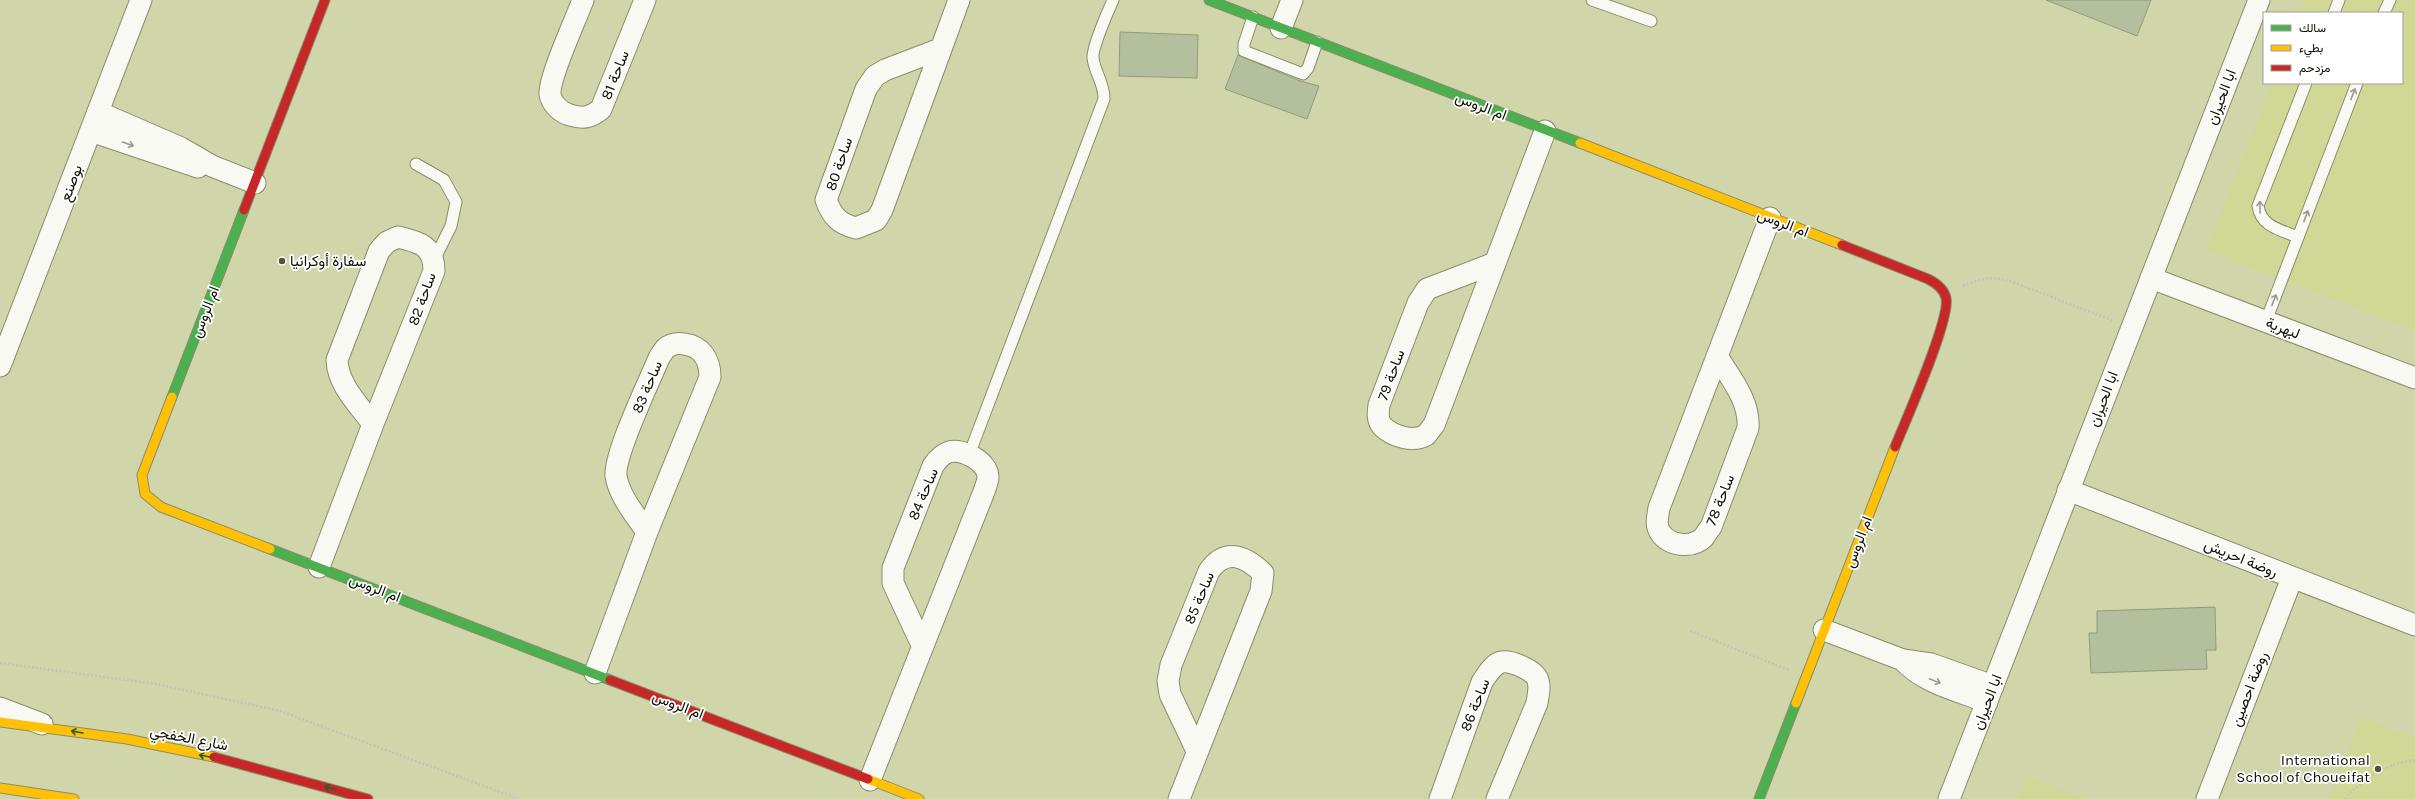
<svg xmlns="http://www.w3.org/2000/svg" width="2415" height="799" font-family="Karla,Vazirmatn,sans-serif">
  <rect width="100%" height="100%" fill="#d0d6aa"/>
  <g fill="#d1d896">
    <polygon points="2304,0 2415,0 2415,331 2206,250 2272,83 2402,83 2402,13 2299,13"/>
    <polygon points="2361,717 2415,738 2415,799 2329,799"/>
    <polygon points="2027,776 2086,799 2018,799"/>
  </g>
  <g fill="#b4bf9d" stroke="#929c7c">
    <polygon points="2046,0 2151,0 2137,36"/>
    <polygon points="1120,32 1198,35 1197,78 1119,76"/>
    <polygon points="1238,55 1300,81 1319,86 1307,119 1225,89"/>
    <polygon points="2215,607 2216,650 2206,650 2207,669 2091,673 2089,633 2097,633 2097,611"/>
  </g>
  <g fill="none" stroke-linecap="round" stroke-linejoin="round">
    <defs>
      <g id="lane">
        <polyline points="1592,0 1651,21"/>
        <polyline points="2334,13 2339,0"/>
        <polyline points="2384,13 2390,0"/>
        <polyline points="1253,17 1244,44 1244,51 1303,74 1308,68 1317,42"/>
        <polyline points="416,164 444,180 456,202 451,226 434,260"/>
        <path d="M 2298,237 C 2281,230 2261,227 2258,206 L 2306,83"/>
        <polyline points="2266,321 2357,83"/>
        <path d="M 969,455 L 1104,99 C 1104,82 1095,74 1093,58 C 1092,48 1108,11 1113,0"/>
      </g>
      <g id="street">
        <path d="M 583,0 C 576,19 549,77 550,94 C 551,103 561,113 570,115 C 583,119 590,118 601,109 L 645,0"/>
        <polyline points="1281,28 1292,0"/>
        <path d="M 940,49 L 885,70 L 875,76 L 866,89 L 826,200 C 832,216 839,224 856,228 L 876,220 L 882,210 L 959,0"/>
        <polyline points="98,112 181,148 212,166 255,183"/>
        <polyline points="91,131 198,167"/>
        <path d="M 1495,263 L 1427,289 L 1418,303 L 1379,405 C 1378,412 1377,420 1382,426 C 1392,436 1413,443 1426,435 C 1429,432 1431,428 1434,425 L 1545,131"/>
        <polyline points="2151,278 2415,378"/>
        <path d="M 1717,356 C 1731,379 1750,401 1748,428 L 1711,527 C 1708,530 1706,534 1704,537 C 1692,549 1668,546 1660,532 C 1655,525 1658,515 1659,508 L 1770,218"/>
        <polyline points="0,366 141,0"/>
        <polyline points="2068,490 2415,625"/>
        <path d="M 319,567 L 373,424 L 434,271 C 434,246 420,242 398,237 L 387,242 L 379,251 L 337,360 C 338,385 358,404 373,424"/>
        <polyline points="1824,630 1903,660 1931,664 1993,686"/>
        <path d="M 1903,660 C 1923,683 1959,691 1987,702"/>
        <path d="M 595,673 L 647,532 L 710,377 C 710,360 702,346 684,344 C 678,343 671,344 666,348 C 663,351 661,355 659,358 C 649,382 614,454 616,476 C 619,496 636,516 647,532"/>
        <polyline points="0,708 42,724"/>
        <path d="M 870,780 L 985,489 C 986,485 988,481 988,477 C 988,462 963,448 949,452 C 942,454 937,460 933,466 L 893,568 L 893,583 L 922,645"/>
        <path d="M 1179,799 L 1261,591 L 1263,573 C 1244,555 1225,548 1209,571 L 1171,665 L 1168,681 L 1170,694 L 1197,751"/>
        <path d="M 1440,799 L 1482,682 C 1487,675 1492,665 1501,662 C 1511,660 1533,670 1537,678 C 1541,686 1538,695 1537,703 L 1497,799"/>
        <polyline points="1949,799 2259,0"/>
        <polyline points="2207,799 2292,578"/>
      </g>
      <g id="fast">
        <polyline points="1209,0 1580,143"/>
        <polyline points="172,397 244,210"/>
        <polyline points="270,549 610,680"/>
        <polyline points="1759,799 1796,703"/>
      </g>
      <g id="slow">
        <polyline points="1580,143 1842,245"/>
        <polyline points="172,397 142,475 145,494 161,507 270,549"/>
        <polyline points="1796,703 1895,447"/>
        <polyline points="0,722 127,739 214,757"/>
        <polyline points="868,779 919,799"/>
        <polyline points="0,788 74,799"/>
      </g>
      <g id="jam">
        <polyline points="244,210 325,0"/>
        <path d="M 1842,245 L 1928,279 C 1936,283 1944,289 1946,298 C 1951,319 1905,422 1895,447"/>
        <polyline points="610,680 868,779"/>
        <polyline points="214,757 368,799"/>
      </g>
    </defs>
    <use href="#lane" stroke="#898d6a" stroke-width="13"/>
    <use href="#street" stroke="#898d6a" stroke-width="23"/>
    <use href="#fast" stroke="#898d6a" stroke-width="11"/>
    <use href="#slow" stroke="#898d6a" stroke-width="11"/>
    <use href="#jam" stroke="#898d6a" stroke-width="11"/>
    <g stroke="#c3c4b9" stroke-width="2.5" stroke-dasharray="2 2" stroke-linecap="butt">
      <path d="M 1963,286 C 1982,278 1990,276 2010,281 L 2114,321"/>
      <polyline points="1690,631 1789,670"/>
      <polyline points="0,663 156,684 280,711 519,799"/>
      <path d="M 2345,799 C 2363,778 2387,763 2415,760"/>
    </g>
    <use href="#lane" stroke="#f8f9f2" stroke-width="11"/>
    <use href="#street" stroke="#f8f9f2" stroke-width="21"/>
    <use href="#fast" stroke="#4caf50" stroke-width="9"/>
    <use href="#slow" stroke="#ffc107" stroke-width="9"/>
    <use href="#jam" stroke="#c62828" stroke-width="9"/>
  </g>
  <defs><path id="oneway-shaft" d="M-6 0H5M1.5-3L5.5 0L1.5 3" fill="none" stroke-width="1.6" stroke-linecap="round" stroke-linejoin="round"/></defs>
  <g stroke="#9a9b91">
    <use href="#oneway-shaft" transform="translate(2353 94) rotate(-69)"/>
    <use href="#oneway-shaft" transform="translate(128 144) rotate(19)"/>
    <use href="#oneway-shaft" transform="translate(2260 207) rotate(-91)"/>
    <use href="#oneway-shaft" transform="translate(2306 216) rotate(-69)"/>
    <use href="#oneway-shaft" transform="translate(2274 300) rotate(-69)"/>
    <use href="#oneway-shaft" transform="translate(1935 681) rotate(22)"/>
  </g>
  <g stroke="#2c5e28">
    <use href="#oneway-shaft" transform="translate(77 732) rotate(-170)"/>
    <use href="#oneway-shaft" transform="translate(205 756) rotate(-168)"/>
    <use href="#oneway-shaft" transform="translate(330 788) rotate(-164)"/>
  </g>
  <g fill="#51543b" stroke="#fff" stroke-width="1.5">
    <circle cx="282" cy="261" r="4"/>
    <circle cx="2378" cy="769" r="4"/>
  </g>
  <g text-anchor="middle" stroke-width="3.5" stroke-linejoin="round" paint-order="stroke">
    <g font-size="15" fill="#0c0e00" stroke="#fff">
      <text transform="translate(615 75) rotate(-68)" y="5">ساحة 81</text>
      <text transform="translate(2221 97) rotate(-69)" y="5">ابا الحيران</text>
      <text transform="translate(1481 106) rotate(21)" y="5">ام الروس</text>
      <text transform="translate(839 164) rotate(-71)" y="5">ساحة 80</text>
      <text transform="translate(71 183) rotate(-69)" y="5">بوصنع</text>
      <text transform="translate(1783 223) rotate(21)" y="5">ام الروس</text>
      <text transform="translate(422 299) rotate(-70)" y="5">ساحة 82</text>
      <text transform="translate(205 312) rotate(-69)" y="5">ام الروس</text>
      <text transform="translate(2283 328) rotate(21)" y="5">لبهرية</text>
      <text transform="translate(1391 375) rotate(-70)" y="5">ساحة 79</text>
      <text transform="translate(647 387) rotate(-67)" y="5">ساحة 83</text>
      <text transform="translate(2103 399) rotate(-69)" y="5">ابا الحيران</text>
      <text transform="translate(923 494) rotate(-67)" y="5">ساحة 84</text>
      <text transform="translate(1720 500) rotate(-68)" y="5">ساحة 78</text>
      <text transform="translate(1858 542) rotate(-69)" y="5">ام الروس</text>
      <text transform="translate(2241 558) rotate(22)" y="5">روضة احريش</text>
      <text transform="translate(375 588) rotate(21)" y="5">ام الروس</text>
      <text transform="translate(1199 598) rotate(-67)" y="5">ساحة 85</text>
      <text transform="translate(2249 689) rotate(-69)" y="5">روضة احصين</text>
      <text transform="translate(1987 702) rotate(-69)" y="5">ابا الحيران</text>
      <text transform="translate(678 705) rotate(21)" y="5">ام الروس</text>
      <text transform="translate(1475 705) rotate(-68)" y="5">ساحة 86</text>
      <text transform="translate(189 738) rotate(11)" y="5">شارع الخفجي</text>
    </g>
    <g font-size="15" fill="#0c0e00" stroke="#fff" text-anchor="start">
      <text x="290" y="266">سفارة أوكرانيا</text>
      <text x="2370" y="765" text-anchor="end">International<tspan x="2370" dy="17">School of Choueifat</tspan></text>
    </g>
  </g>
  <rect x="2263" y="12" width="140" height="72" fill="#ffffff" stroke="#9e9f99"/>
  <rect x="2271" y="25" width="20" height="6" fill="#4caf50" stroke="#9e9f99"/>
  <text x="2299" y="32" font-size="12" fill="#0c0e00">سالك</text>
  <rect x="2271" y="45" width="20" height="6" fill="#ffc107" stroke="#9e9f99"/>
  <text x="2299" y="52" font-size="12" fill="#0c0e00">بطيء</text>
  <rect x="2271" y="65" width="20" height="6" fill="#c62828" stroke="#9e9f99"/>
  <text x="2299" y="72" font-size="12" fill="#0c0e00">مزدحم</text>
</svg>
